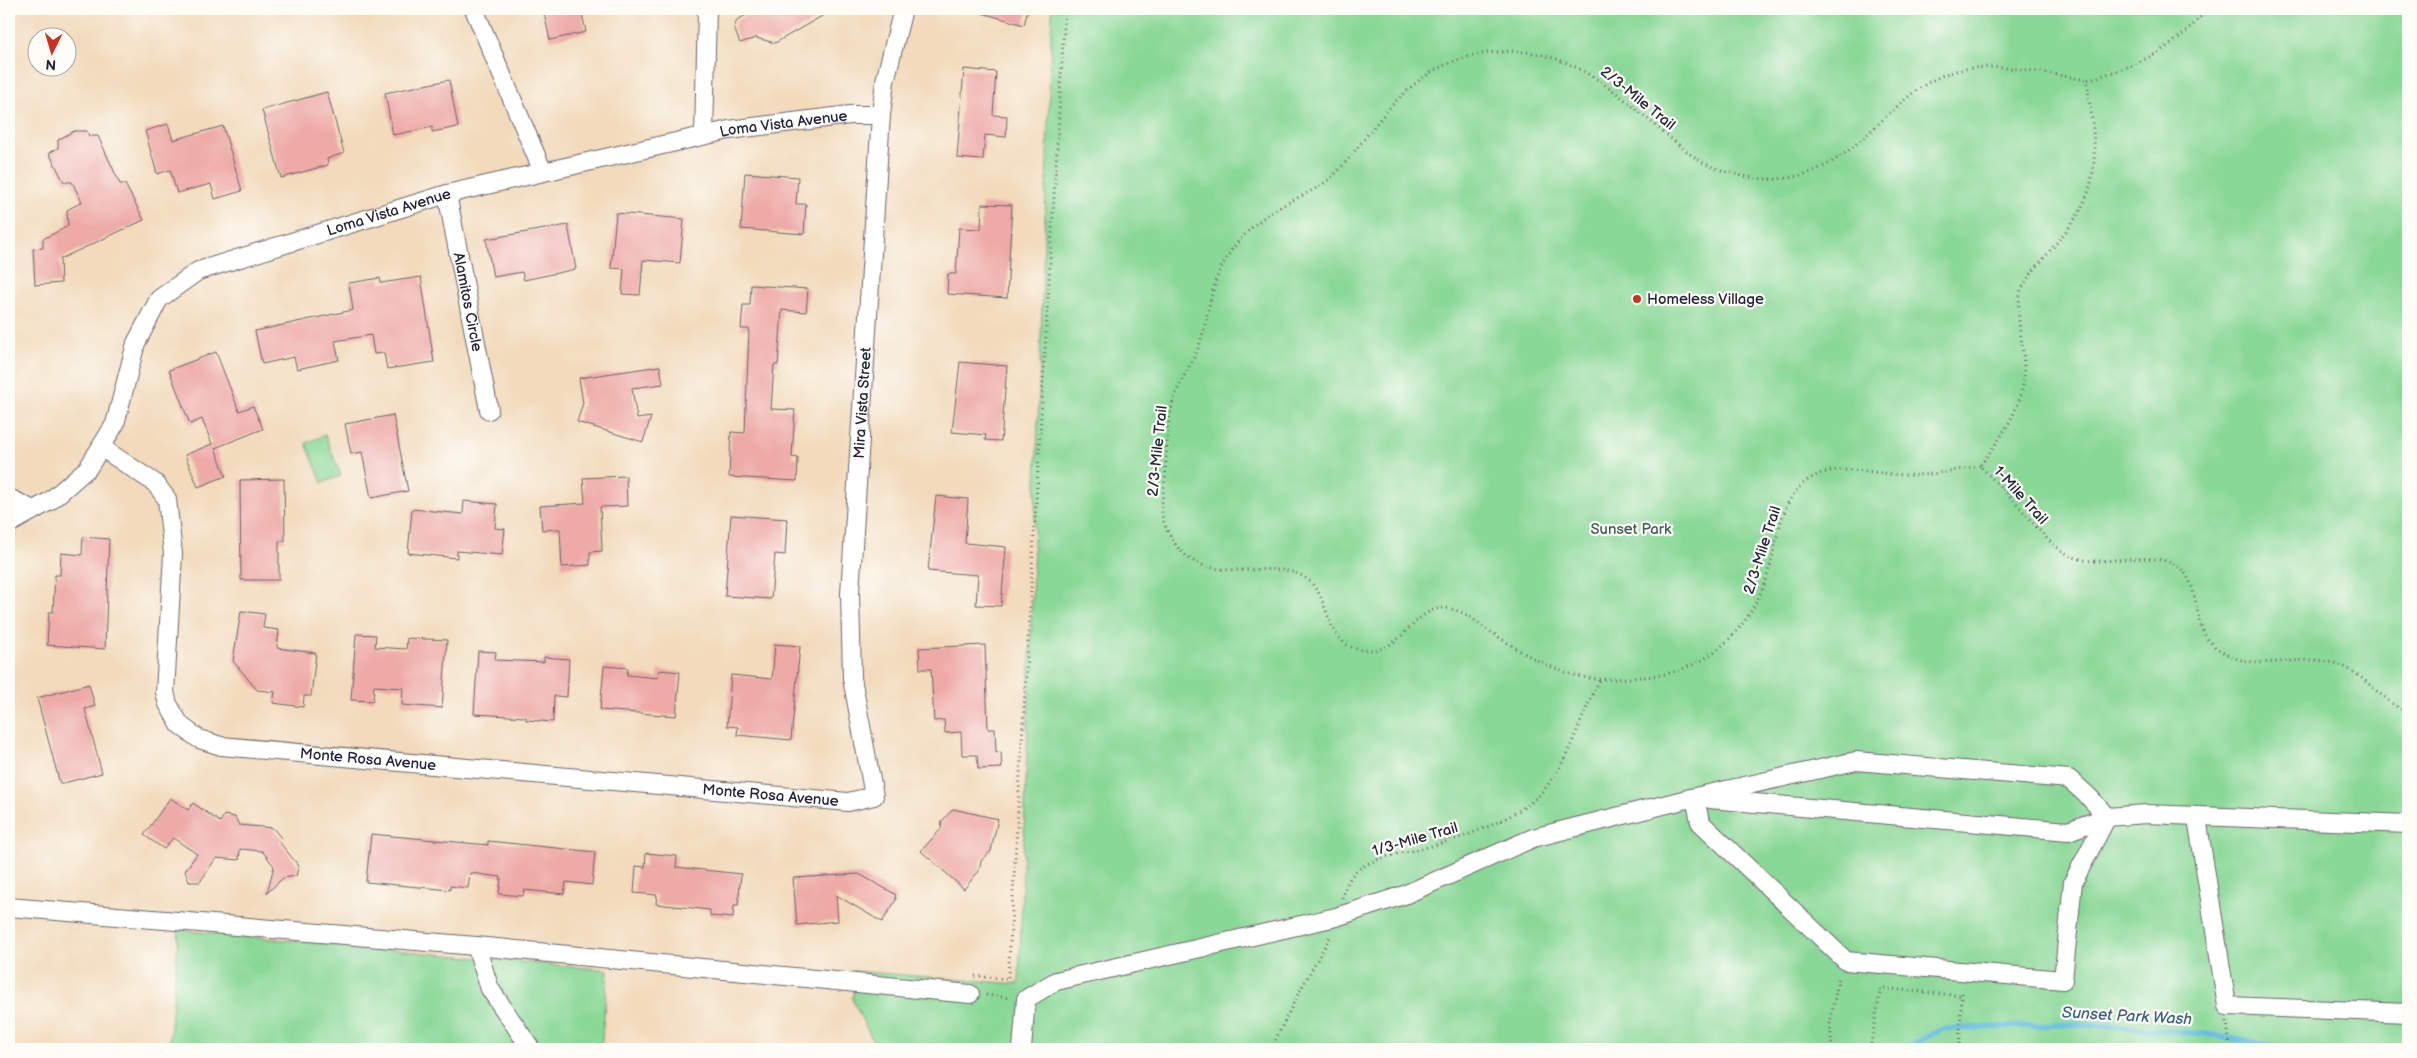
<svg xmlns="http://www.w3.org/2000/svg" width="2417" height="1058" font-family="'Balsamiq Sans',sans-serif">
  <rect width="100%" height="100%" fill="#fdfcf7"/>
  <filter id="ink" filterUnits="userSpaceOnUse"><feTurbulence type="fractalNoise" baseFrequency=".02" numOctaves="2"/><feDisplacementMap in="SourceGraphic" scale="10" xChannelSelector="R" yChannelSelector="G"/><feConvolveMatrix kernelMatrix="1 2 1 2 8 2 1 2 1" color-interpolation-filters="sRGB"/></filter>
  <filter id="wash" filterUnits="userSpaceOnUse"><feTurbulence type="fractalNoise" baseFrequency=".0096" numOctaves="4" result="noise"/><feDisplacementMap in="SourceGraphic" scale="20" xChannelSelector="R" yChannelSelector="G"/><feGaussianBlur stdDeviation="1.12" result="paint"/><feColorMatrix in="noise" values="0 0 0 0 0 0 0 0 0 0 0 0 0 0 0 0 0 1.4 0 .05"/><feComposite in="paint" operator="in"/></filter>
  <g filter="url(#wash)">
    <rect width="100%" height="100%" fill="#f2dabb"/>
    <g fill="#8ad897" stroke="#567d69">
      <polygon points="1052,9 2408,9 2408,1049 877,1049 853,1001 853,971 1019,984"/>
      <polygon points="325,435 341,476 322,483 306,443"/>
      <polygon points="179,930 608,970 601,1049 169,1049"/>
    </g>
    <g fill="none" stroke-linecap="round" stroke-linejoin="round">
      <polyline stroke="#5fbadd" stroke-width="5.5" points="1905,1049 1942,1029 2082,1024 2206,1034 2290,1049"/>
    </g>
    <g id="blocks">
      <g fill="#eeaaa7">
        <polygon points="543,9 581,9 586,32 550,40"/>
        <polygon points="747,9 834,9 775,43 756,38 740,43 734,28 737,20 750,13"/>
        <polygon points="982,9 1028,9 1024,25 982,13"/>
        <polygon points="964,69 996,72 993,115 1007,116 1006,137 985,135 983,160 957,158"/>
        <polygon points="449,80 458,127 432,132 432,127 393,135 385,93"/>
        <polygon points="327,92 344,153 327,159 328,165 281,178 262,110"/>
        <polygon points="168,124 173,140 223,126 242,191 215,199 211,184 177,193 170,170 157,174 145,131"/>
        <polygon points="74,131 87,131 89,136 98,136 120,184 125,184 144,220 60,259 61,283 35,285 33,249 43,248 43,239 68,226 67,210 82,202 72,182 64,182 49,153 58,148 58,140"/>
        <polygon points="745,173 798,177 796,204 806,204 804,234 741,229"/>
        <polygon points="982,204 1012,205 1007,298 947,294 948,274 956,274 959,228 981,229"/>
        <polygon points="616,213 684,219 680,263 643,260 640,295 622,294 624,269 611,268"/>
        <polygon points="568,225 576,269 524,280 522,272 493,277 486,239"/>
        <polygon points="421,277 434,362 387,369 384,353 374,354 371,335 335,341 339,360 297,369 294,357 262,364 255,331 353,310 349,283 380,278 381,283"/>
        <polygon points="751,285 808,289 806,312 782,310 778,365 774,365 771,409 795,410 792,457 798,458 797,481 729,477 731,432 745,433 749,329 741,329 743,305 750,305"/>
        <polygon points="216,352 239,411 253,406 263,429 215,448 226,476 198,487 185,455 212,444 202,419 190,424 169,370"/>
        <polygon points="960,362 1007,366 1001,441 985,440 986,435 952,432"/>
        <polygon points="660,366 663,384 632,388 637,419 651,417 643,442 577,422 583,403 579,378"/>
        <polygon points="393,415 408,491 371,498 362,452 351,454 345,424"/>
        <polygon points="626,476 627,506 600,507 602,551 590,552 590,565 562,567 560,529 542,530 540,506 585,503 583,478"/>
        <polygon points="284,479 285,541 279,541 279,580 241,580 240,480"/>
        <polygon points="936,496 968,499 965,543 1006,547 1001,606 976,605 978,575 928,571"/>
        <polygon points="464,501 497,504 495,528 505,529 502,555 457,551 457,558 408,553 412,509 463,514"/>
        <polygon points="731,515 787,519 785,555 775,554 771,599 725,596"/>
        <polygon points="83,537 109,539 105,649 47,645 49,612 53,612 55,575 60,575 61,553 82,555"/>
        <polygon points="241,611 265,614 263,628 279,630 277,648 316,653 311,696 304,696 303,707 273,703 275,692 257,690 233,661"/>
        <polygon points="356,634 376,635 375,647 406,649 407,638 447,640 442,708 402,705 403,688 374,686 373,701 351,700"/>
        <polygon points="775,644 800,646 791,740 737,735 738,727 727,726 731,675 772,679"/>
        <polygon points="985,645 988,729 995,729 996,753 1001,752 1002,768 978,769 977,755 962,755 961,732 945,733 944,720 934,721 931,669 920,669 919,648"/>
        <polygon points="478,651 496,652 495,660 544,662 544,657 569,659 567,697 554,696 553,722 526,720 526,717 474,714"/>
        <polygon points="604,666 628,668 627,675 658,678 659,670 680,672 676,716 600,710"/>
        <polygon points="89,684 95,706 85,709 102,773 60,784 37,698"/>
        <polygon points="170,798 188,810 193,803 220,822 224,815 235,817 239,825 273,828 282,839 279,842 299,866 296,876 283,878 267,893 274,866 262,851 240,849 239,860 216,858 200,882 189,882 185,871 197,854 173,838 164,849 144,835"/>
        <polygon points="953,809 998,819 991,851 981,861 979,871 964,889 921,851 941,829 942,821"/>
        <polygon points="371,834 488,845 488,841 595,852 592,885 566,882 564,894 524,890 523,896 499,894 501,877 470,873 468,888 450,886 450,890 366,882"/>
        <polygon points="646,853 677,856 676,867 741,874 738,905 734,905 733,918 710,916 710,910 656,904 657,895 634,893 636,866 645,867"/>
        <polygon points="859,874 895,894 896,900 882,922 836,895 838,921 797,925 793,878"/>
      </g>
    </g>
  </g>
  <g filter="url(#ink)">
    <use href="#blocks" fill-opacity="0" stroke="#6b6268" stroke-width="1"/>
    <g fill="none" stroke-linecap="round" stroke-linejoin="round">
      <defs>
        <g id="minor">
          <polyline points="474,9 543,172"/>
          <polyline points="704,135 707,9"/>
          <path id="s1" d="M 447,194 L 489,410"/>
          <path id="s2" d="M 102,448 L 155,483 L 167,499 L 173,554 L 165,692 L 168,704 L 180,725 L 199,739 L 221,746 L 848,802 L 874,796 L 852,678 L 850,593 L 881,115 L 885,81 L 903,9"/>
          <polyline points="9,498 33,510"/>
          <path id="s3" d="M 9,524 L 50,501 L 88,468 L 115,424 L 136,343 L 159,299 L 198,271 L 447,194 L 561,168 L 729,130 L 850,115 L 881,115"/>
          <polyline points="1710,799 2068,831 2107,817 2146,814 2408,824"/>
          <polyline points="2197,818 2227,1006 2408,1013"/>
          <polyline points="9,907 476,946 970,994"/>
          <polyline points="476,946 490,989 531,1049"/>
          <polyline points="1022,1049 1026,999 1056,981 1336,917 1404,895 1533,838 1695,797 1856,761 2069,779 2089,797 2107,817 2073,882 2063,980 1846,961 1700,822 1695,797"/>
        </g>
      </defs>
      <use href="#minor" stroke="#6b6268" stroke-width="20"/>
      <g stroke="#6b6268" stroke-width="3" stroke-dasharray="1 4" stroke-linecap="butt">
        <path d="M 2207,9 C 2174,50 2138,66 2087,80 C 2093,136 2106,177 2070,226 C 2054,248 2034,266 2021,290 C 2014,319 2025,345 2024,374 C 2023,409 1999,439 1980,466 C 1992,479 2006,491 2017,504 C 2040,530 2058,561 2096,561 C 2120,561 2149,554 2172,563 C 2204,577 2189,625 2213,645 C 2254,680 2297,649 2340,665 C 2366,675 2382,702 2408,712"/>
        <path d="M 1980,466 C 1957,470 1934,475 1911,475 C 1878,476 1837,460 1808,480 C 1782,497 1778,534 1771,562 C 1756,625 1710,673 1643,677 C 1628,678 1611,680 1597,679 C 1559,676 1522,653 1491,632 C 1478,624 1467,612 1451,609 C 1417,601 1405,649 1373,650 C 1321,653 1335,601 1307,579 C 1276,556 1220,586 1184,554 C 1174,545 1164,528 1162,514 C 1161,503 1164,490 1165,479 C 1167,454 1166,423 1174,399 C 1180,380 1192,364 1199,346 C 1211,311 1209,280 1233,248 C 1242,237 1254,224 1266,216 C 1285,202 1308,195 1327,181 C 1342,169 1353,153 1365,138 C 1402,90 1433,58 1496,52 C 1570,45 1616,93 1668,136 C 1680,146 1692,157 1706,164 C 1725,173 1751,179 1773,179 C 1861,177 1887,86 1960,70 C 1998,62 2049,74 2087,80"/>
        <path d="M 1342,898 C 1345,889 1349,877 1356,871 C 1376,856 1404,853 1428,847 C 1460,838 1491,828 1520,810 C 1567,781 1575,724 1600,680"/>
        <polyline points="975,976 1008,979 1065,9"/>
        <polyline points="986,995 1010,998"/>
        <polyline points="2227,1021 2230,1049"/>
        <polyline points="1271,1049 1297,996 1330,937"/>
        <polyline points="1832,1049 1830,1023 1839,975"/>
        <polyline points="1870,1049 1881,988 1962,996"/>
        <polyline points="1959,1049 1962,993"/>
      </g>
      <use href="#minor" stroke="#fff" stroke-width="18"/>
    </g>
  </g>
  <circle fill="#c8321e" stroke="#fdfcf7" stroke-width="2" cx="1637" cy="299" r="5"/>
  <g text-anchor="middle" stroke-width="4.5" stroke-linejoin="round" paint-order="stroke">
    <g font-size="15" fill="#22223b" stroke="#fdfcf7">
      <text transform="translate(1638 98) rotate(39)" y="5">2/3-Mile Trail</text>
      <text dy="5" stroke="none"><textPath href="#s3" startOffset="935">Loma Vista Avenue</textPath></text>
      <text dy="5" stroke="none"><textPath href="#s3" startOffset="530">Loma Vista Avenue</textPath></text>
      <text dy="5" stroke="none"><textPath href="#s1" startOffset="110">Alamitos Circle</textPath></text>
      <text dy="5" stroke="none"><textPath href="#s2" startOffset="1412">Mira Vista Street</textPath></text>
      <text transform="translate(1157 451) rotate(-84)" y="5">2/3-Mile Trail</text>
      <text transform="translate(2021 495) rotate(48)" y="5">1-Mile Trail</text>
      <text transform="translate(1762 550) rotate(-72)" y="5">2/3-Mile Trail</text>
      <text dy="5" stroke="none"><textPath href="#s2" startOffset="508">Monte Rosa Avenue</textPath></text>
      <text dy="5" stroke="none"><textPath href="#s2" startOffset="912">Monte Rosa Avenue</textPath></text>
      <text transform="translate(1415 839) rotate(-16)" y="5">1/3-Mile Trail</text>
    </g>
    <g font-size="15" fill="#22223b" stroke="#fdfcf7" text-anchor="start">
      <text x="1647" y="304">Homeless Village</text>
    </g>
    <g font-size="15" fill="#415957" stroke="#fdfcf7">
      <text x="1631" y="534">Sunset Park</text>
    </g>
    <g font-size="16" font-style="italic" fill="#3a5f7c" stroke="#fdfcf7">
      <text transform="translate(2127 1015) rotate(3)" y="6">Sunset Park Wash</text>
    </g>
  </g>
  <rect width="2417" height="1058" fill="none" stroke="#fdfcf7" stroke-width="30"/>
  <g transform="translate(52 52) rotate(185)"><circle r="24" fill="#fdfcf7" stroke="#a5a5ac"/>
  <path d="M0-4L9 19L0 12L-9 19Z" fill="#c8321e"/>
  <text y="-8" font-size="14" font-weight="bold" text-anchor="middle" fill="#22223b">N</text>
  </g>
</svg>
